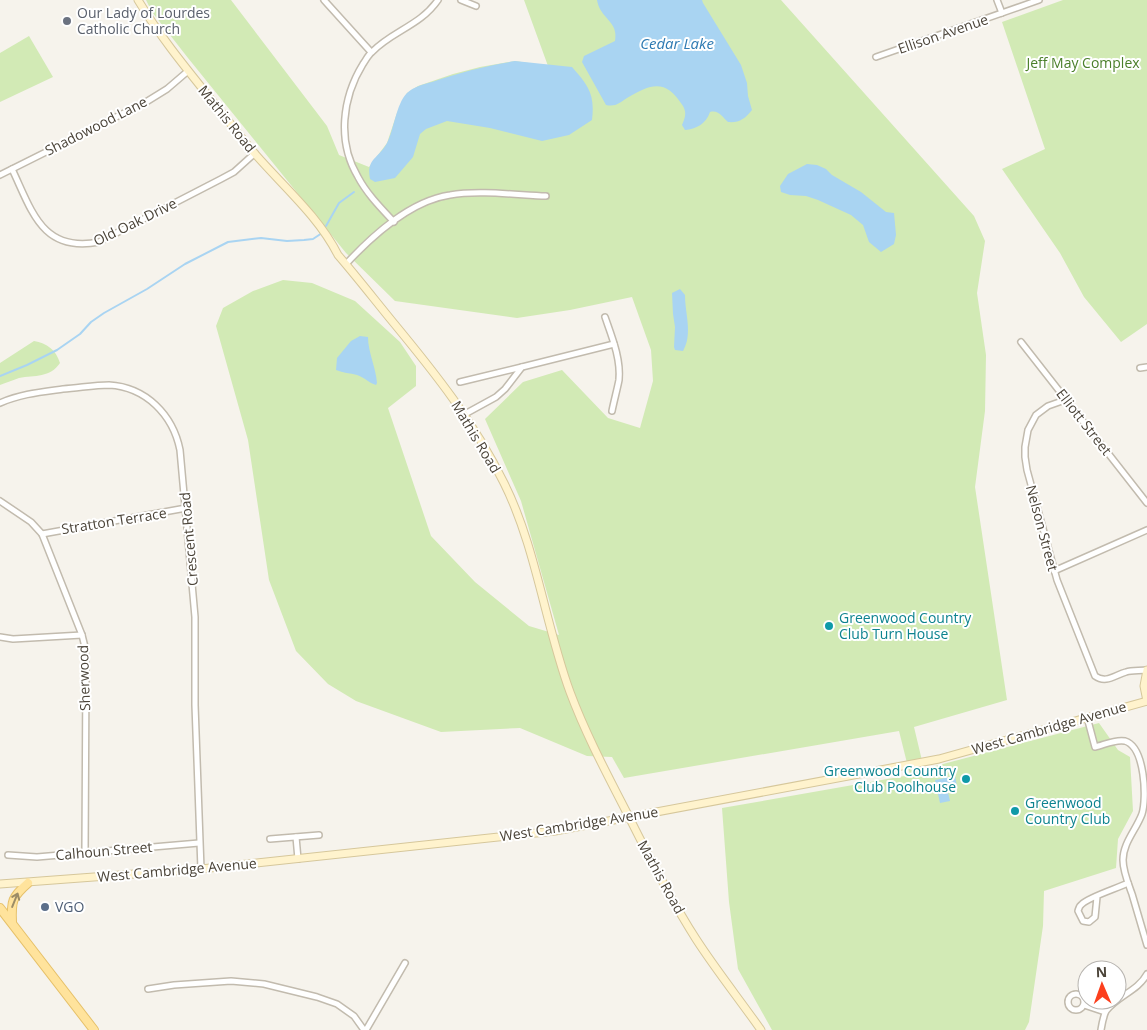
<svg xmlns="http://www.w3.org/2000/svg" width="1147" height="1030" font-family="'Open Sans',sans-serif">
  <rect width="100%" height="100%" fill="#f6f3ec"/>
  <g fill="#d2eab5">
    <polygon points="146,0 231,0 327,126 339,155 369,167 387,143 397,113 407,93 418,86 453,74 480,67 515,61 548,66 524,0 781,0 974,216 985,241 977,293 986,355 985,411 975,487 1007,700 914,727 924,769 1099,723 1118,750 1130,757 1133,811 1118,839 1116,868 1044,891 1043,926 1029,1022 1025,1030 772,1030 738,969 729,902 722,808 910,775 899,731 624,778 612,757 587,756 520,728 441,732 356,701 328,684 296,651 269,580 248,440 216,326 223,308 253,291 283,280 312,283 355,301 400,342 416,366 416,386 388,408 431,536 475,582 529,626 559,635 521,501 485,419 523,382 562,370 608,418 640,428 653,381 651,350 632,297 570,310 517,318 395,301 346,253 188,58 152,12"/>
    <polygon points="1063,0 1147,0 1147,324 1121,342 1084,297 1060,253 1002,169 1045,149 1002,22"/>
    <polygon points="29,36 53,77 0,102 0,53"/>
    <path d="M 34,341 C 47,343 56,350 60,363 C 50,378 35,375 19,378 C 13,380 6,383 0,385 L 0,363 Z"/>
  </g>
  <g fill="#a9d4f2">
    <path d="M 597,0 L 702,0 L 703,3 L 741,65 L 747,83 L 748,96 L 752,110 C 745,119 739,123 728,122 C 721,116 719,110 710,112 C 706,124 696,129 685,130 L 682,125 C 685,118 687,113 683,106 C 666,79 652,83 627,98 C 619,103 616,107 606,105 L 582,62 L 584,56 L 615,41 C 619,21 600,19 597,0 Z"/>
    <path d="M 515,61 L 572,67 C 589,86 595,95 592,120 L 569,135 L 542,141 L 490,128 L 447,121 L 426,129 L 420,134 L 413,157 L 395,178 L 375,182 L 370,179 C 366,159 378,159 387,143 C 394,130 396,104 407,93 C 413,87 424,84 432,82 C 460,72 486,66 515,61 Z"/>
    <polygon points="807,164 817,165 826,169 832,175 861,192 886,212 894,213 896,235 894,244 881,252 869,242 863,225 851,215 818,200 806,196 790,195 781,192 780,186 788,174"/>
    <path d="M 680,289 L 685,295 C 685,314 693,334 683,351 L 675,350 L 674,347 L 675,327 L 673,314 L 672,293 Z"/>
    <path d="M 360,336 L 368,337 C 368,352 376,368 377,383 L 376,385 C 369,383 364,377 357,375 C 350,373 343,373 336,370 L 337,358 L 351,341 Z"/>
    <polygon points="955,776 957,786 947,788 950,801 940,803 935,780"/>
  </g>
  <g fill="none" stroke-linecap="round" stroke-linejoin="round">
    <g stroke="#a9d4f2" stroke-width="2">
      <polyline points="326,226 339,203 354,192"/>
      <polyline points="0,376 27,365 57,350 80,334 91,322 104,313 147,289 185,264 228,242 261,238 287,241 304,240 313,239 322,233"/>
    </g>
    <defs>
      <g id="street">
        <polyline points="324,0 371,52"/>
        <polyline points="461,0 476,6"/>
        <polyline points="997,0 1002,13"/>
        <polyline points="876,57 1039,0"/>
        <path d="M 12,169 C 32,211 42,253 99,242 L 221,179 L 234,172 L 255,153"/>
        <polyline points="0,175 146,102 167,89 188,71"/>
        <path d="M 394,222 C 381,208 367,194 358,177 C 337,142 342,98 363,64 C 366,60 368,55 372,52 C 392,31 420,26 438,0"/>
        <path d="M 346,264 C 373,235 410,201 450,195 C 478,190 518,195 546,196"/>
        <path d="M 605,317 C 612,337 621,359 619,380 C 617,390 614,401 612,411"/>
        <polyline points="1021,342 1147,503"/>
        <polyline points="1140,368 1147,367"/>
        <polyline points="460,382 522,367"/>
        <path d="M 1065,400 L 1048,406 L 1036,415 L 1028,430 L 1025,447 L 1025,457 L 1027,470 L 1057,580 L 1095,676 C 1106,684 1115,675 1126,672 C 1132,670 1140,671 1147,670"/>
        <path d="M 0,403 C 20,394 41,392 63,389 C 79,388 94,385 109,385 C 146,387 173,415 180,450 L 195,617 L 195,705 L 201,869"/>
        <polyline points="465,414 496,397 505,389 522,367 614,344"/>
        <polyline points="0,501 31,522 42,534 82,635 85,647 86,668 85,853"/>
        <polyline points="42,534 186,508"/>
        <polyline points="1054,571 1147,530"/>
        <polyline points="0,637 13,639 82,635"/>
        <path d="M 1087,717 L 1095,747 C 1104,745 1115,739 1125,741 C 1145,747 1147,798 1142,814 C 1136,830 1123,843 1123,860 C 1123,871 1128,883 1132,894 C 1137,911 1142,928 1147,945"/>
        <polyline points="296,837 298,859"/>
        <polyline points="270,839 319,835"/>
        <polyline points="8,855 37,857 199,843"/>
        <path d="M 1097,897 L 1095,917 L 1089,922 L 1083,921 L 1078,911 C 1079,908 1079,906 1082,904 C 1089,897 1118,888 1128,883"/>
        <polyline points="148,989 174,985 231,981 264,984 317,997 337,1004 354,1016 364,1030"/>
        <circle cx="1076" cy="1002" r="8"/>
        <polyline points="1084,1005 1105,1012"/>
        <polyline points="366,1030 405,963"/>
        <path d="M 1101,1030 C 1102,1024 1103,1017 1106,1011 C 1117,996 1138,991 1147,974"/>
      </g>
      <g id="secondary">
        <path d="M 138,0 C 159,35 185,67 210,98 C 226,117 240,137 256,155 C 284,187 319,217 338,255 C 357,277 374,299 392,321 C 435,373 474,422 504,483 C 536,547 545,624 570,692 C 586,735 608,776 629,817 C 650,859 671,900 696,939 C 716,970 740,1000 761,1030"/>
        <polyline points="1147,701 1144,686 1147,670"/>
        <polyline points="0,884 201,869 555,831 939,759 1147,701"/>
      </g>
      <g id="primary">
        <polyline points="0,908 94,1030"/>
        <path d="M 12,922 C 11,901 12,897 28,883"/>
      </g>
    </defs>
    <use href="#street" stroke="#c2bbae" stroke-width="8"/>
    <use href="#secondary" stroke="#d6c79b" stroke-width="9"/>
    <use href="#primary" stroke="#e6c16a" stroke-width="10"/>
    <use href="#street" stroke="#fff" stroke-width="5"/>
    <use href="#secondary" stroke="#fff3cd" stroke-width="7"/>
    <use href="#primary" stroke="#ffe39c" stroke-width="8"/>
  </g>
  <defs><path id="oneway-shaft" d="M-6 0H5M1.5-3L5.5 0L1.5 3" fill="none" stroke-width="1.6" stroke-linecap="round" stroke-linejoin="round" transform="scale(1.25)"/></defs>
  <use stroke="#9c8c66" href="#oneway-shaft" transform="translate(15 900) rotate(-68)"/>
  <circle fill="#6b7280" stroke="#fff" stroke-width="2" cx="67" cy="21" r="5"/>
  <g fill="#0f9aa8" stroke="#fff" stroke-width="2">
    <circle cx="829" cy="626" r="5"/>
    <circle cx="966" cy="779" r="5"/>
    <circle cx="1015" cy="811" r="5"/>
  </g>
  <circle fill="#5c6f8a" stroke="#fff" stroke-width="2" cx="45" cy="907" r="5"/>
  <g text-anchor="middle" stroke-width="4" stroke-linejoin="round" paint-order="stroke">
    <g font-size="14" fill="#5b616d" stroke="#fff" text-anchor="start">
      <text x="77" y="18">Our Lady of Lourdes<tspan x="77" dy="16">Catholic Church</tspan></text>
    </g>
    <g font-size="14" fill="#4b4439" stroke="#fff">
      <text transform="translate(943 34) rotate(-19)" y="5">Ellison Avenue</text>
      <text transform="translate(227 119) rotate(51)" y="5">Mathis Road</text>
      <text transform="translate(96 126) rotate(-27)" y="5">Shadowood Lane</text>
      <text transform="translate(135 222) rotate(-26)" y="5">Old Oak Drive</text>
      <text transform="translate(1084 422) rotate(52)" y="5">Elliott Street</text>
      <text transform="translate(476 437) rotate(59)" y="5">Mathis Road</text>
      <text transform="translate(114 521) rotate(-9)" y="5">Stratton Terrace</text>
      <text transform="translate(1042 528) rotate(75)" y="5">Nelson Street</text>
      <text transform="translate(189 539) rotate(-95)" y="5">Crescent Road</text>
      <text transform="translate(84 678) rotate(-92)" y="5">Sherwood</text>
      <text transform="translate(1049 728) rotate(-16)" y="5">West Cambridge Avenue</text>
      <text transform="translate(579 824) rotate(-9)" y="5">West Cambridge Avenue</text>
      <text transform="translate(104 851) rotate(-5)" y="5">Calhoun Street</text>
      <text transform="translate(177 870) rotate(-5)" y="5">West Cambridge Avenue</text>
      <text transform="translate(661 877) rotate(61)" y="5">Mathis Road</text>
    </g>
    <g font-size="14" fill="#4a7f2a" stroke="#fff">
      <text x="1083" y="68">Jeff May Complex</text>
    </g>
    <g font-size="14" fill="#0d838f" stroke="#fff" text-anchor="start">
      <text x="839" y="623">Greenwood Country<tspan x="839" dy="16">Club Turn House</tspan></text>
      <text x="956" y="776" text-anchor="end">Greenwood Country<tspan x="956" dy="16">Club Poolhouse</tspan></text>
      <text x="1025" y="808">Greenwood<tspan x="1025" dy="16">Country Club</tspan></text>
    </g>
    <g font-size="14" fill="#4e5e75" stroke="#fff" text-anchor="start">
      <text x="55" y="912">VGO</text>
    </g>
    <g font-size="15" font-style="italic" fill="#2e7ab2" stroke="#fff">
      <text x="677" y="49">Cedar Lake</text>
    </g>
  </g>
  <g transform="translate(1102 985) rotate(358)"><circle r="24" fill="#ffffff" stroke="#b7b4b0"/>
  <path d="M0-4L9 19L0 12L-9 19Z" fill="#fc3f1d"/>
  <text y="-8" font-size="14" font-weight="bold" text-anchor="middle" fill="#4b4439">N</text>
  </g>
</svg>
